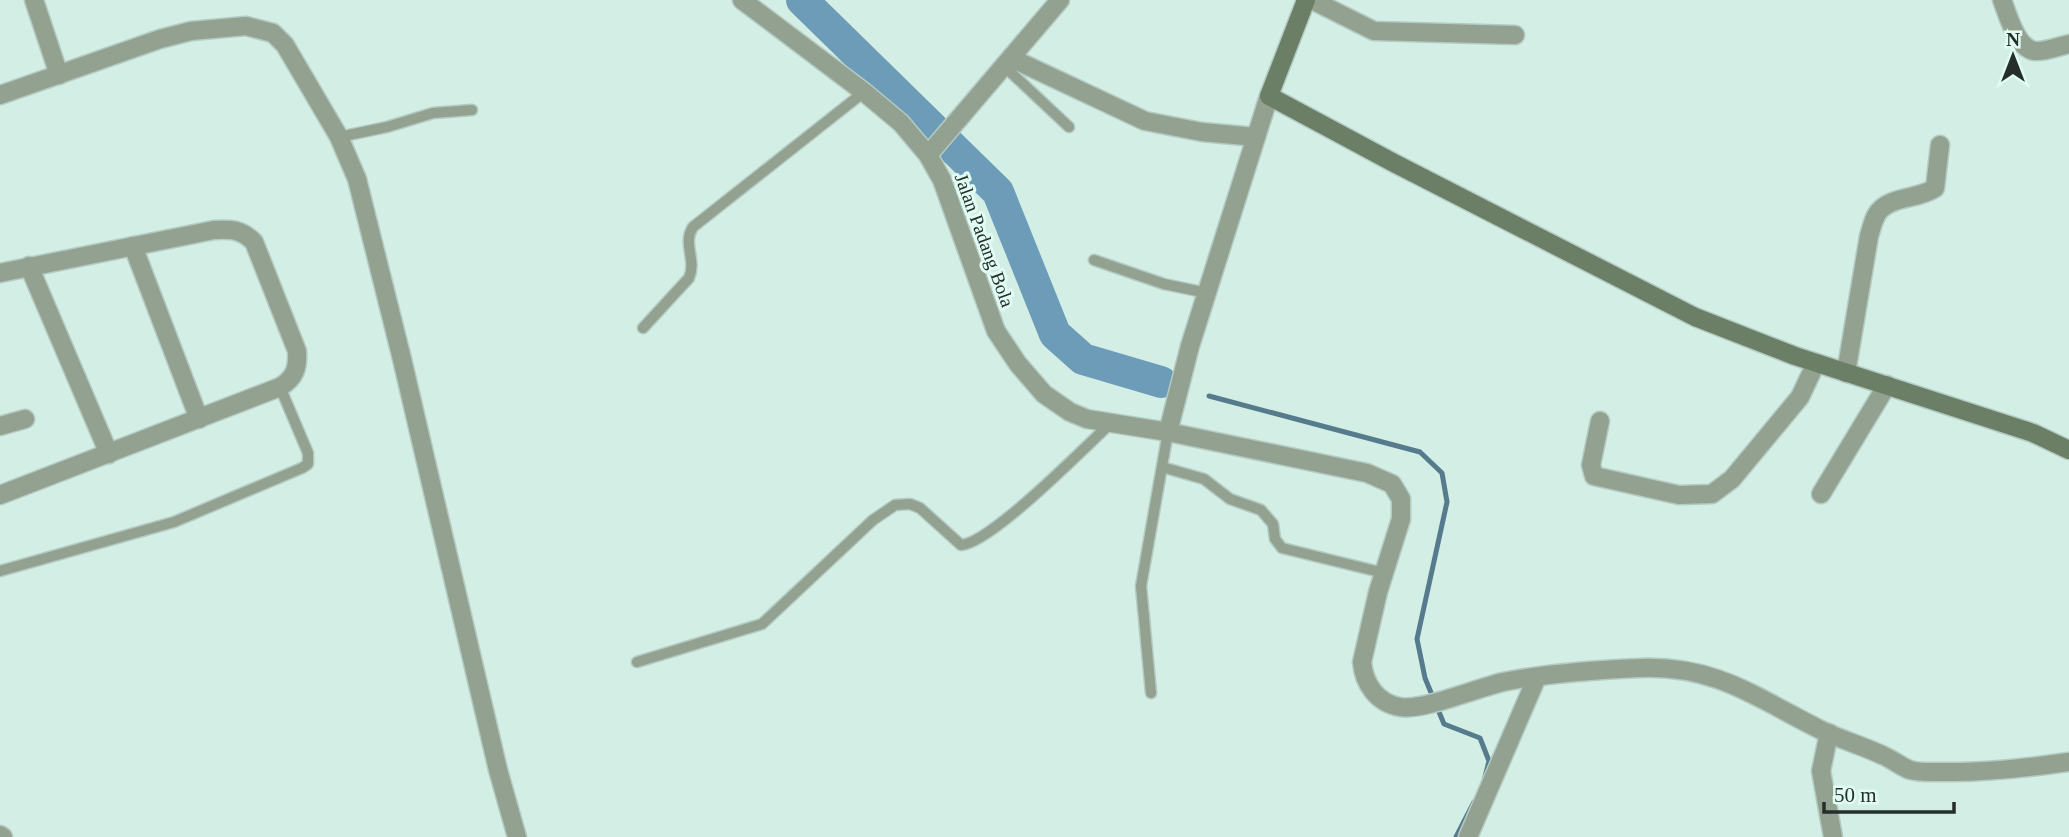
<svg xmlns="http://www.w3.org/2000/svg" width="2069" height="837" font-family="Georgia,serif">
  <rect width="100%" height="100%" fill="#d3eee4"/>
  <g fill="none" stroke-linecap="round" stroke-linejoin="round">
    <g stroke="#567b8d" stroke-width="5">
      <polyline points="1209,396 1420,452 1442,473 1447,502 1417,639 1425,678 1444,724 1480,738 1489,761 1484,781"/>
      <polyline points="1456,837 1474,802"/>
    </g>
    <polyline stroke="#6c9cb7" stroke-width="32" points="802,0 998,192 1055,334 1083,359 1161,382"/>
    <defs>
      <g id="lane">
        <polyline points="1004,66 1069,127"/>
        <polyline points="339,137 387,127 433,113 472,110"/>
        <polyline points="1094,260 1164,284 1207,293"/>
        <path d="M 643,328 L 689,278 C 697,260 682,243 693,227 L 864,92"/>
        <polyline points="1162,467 1204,479 1230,499 1261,510 1273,524 1275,539 1282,548 1384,573"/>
        <polyline points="0,571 174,522 302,468 308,464 308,453 280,387"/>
        <path d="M 637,662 L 762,624 L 873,520 L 895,505 L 910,504 L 920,508 L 961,545 C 991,543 1084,448 1110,424"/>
        <polyline points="1151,693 1141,586 1168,432"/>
      </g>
      <g id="street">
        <polyline points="34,0 59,75"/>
        <path d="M 742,0 L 864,92 L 901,123 L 928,155 L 942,180 L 996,331 L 1018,364 L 1044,394 L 1070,412 L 1087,419 L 1168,432 L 1367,473 L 1392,484 L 1401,499 L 1401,519 L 1378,592 L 1362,662 C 1364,684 1377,703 1400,707 C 1422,711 1477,688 1503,682 C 1548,673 1594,670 1640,668 C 1717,665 1758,699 1823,731 C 1842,740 1863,746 1882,755 C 1892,759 1900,766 1910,770 C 1920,773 1932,772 1942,772 C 1985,773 2027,768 2069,762"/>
        <polyline points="1312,0 1374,31 1515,35"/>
        <path d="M 2002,0 C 2008,15 2016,48 2035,51 C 2045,52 2059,46 2069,44"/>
        <polyline points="1011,58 1145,121 1202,132 1256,137"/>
        <polyline points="0,95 160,39 191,31 246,26 273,33 285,45 339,137 357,179 402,359 498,770 517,837"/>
        <polyline points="928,155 1060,0"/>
        <polyline points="133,246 199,419"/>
        <polyline points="29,266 109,454"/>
        <path d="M 0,273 L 214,230 C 231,229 241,229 254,242 L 297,351 C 298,368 295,378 280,387 L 0,495"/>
        <path d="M 1846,373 L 1869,236 C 1872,227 1874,215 1881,209 C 1895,196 1919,199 1935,188 L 1940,145"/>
        <polyline points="1600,421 1591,465 1594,476 1679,495 1712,494 1732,479 1800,397 1816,363"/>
        <polyline points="0,426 25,419"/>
        <polyline points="1168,432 1190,346 1269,96"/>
        <polyline points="1821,494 1887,385"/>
        <polyline points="1829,733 1821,771 1833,837"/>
        <polyline points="0,835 3,837"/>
        <polyline points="1468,837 1537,677"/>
      </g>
      <polyline id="secondary" points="1306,0 1269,96 1394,163 1695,317 1795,356 2033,433 2069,450"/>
    </defs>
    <use href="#lane" stroke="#b4cbc3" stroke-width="13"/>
    <use href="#street" stroke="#b4cbc3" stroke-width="21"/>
    <use href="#secondary" stroke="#b4cbc3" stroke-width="21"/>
    <use href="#lane" stroke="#93a190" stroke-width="10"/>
    <use href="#street" stroke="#93a190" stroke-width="18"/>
    <use href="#secondary" stroke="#6b7f67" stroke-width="18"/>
  </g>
  <g text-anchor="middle" stroke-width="6" stroke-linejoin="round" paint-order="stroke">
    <g font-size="19" fill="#242e2a" stroke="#e1fcf2">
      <text transform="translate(985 240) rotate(70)" y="7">Jalan Padang Bola</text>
    </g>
  </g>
  <g transform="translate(2013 56)" stroke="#e1fcf2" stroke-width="5" paint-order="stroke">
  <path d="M0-5L12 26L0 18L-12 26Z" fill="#242e2a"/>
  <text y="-10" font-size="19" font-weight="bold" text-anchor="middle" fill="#242e2a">N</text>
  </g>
  <path d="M1824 802v10h130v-10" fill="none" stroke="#242e2a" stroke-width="3.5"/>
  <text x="1834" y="802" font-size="21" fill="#242e2a" stroke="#e1fcf2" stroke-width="5" paint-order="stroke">50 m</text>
</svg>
